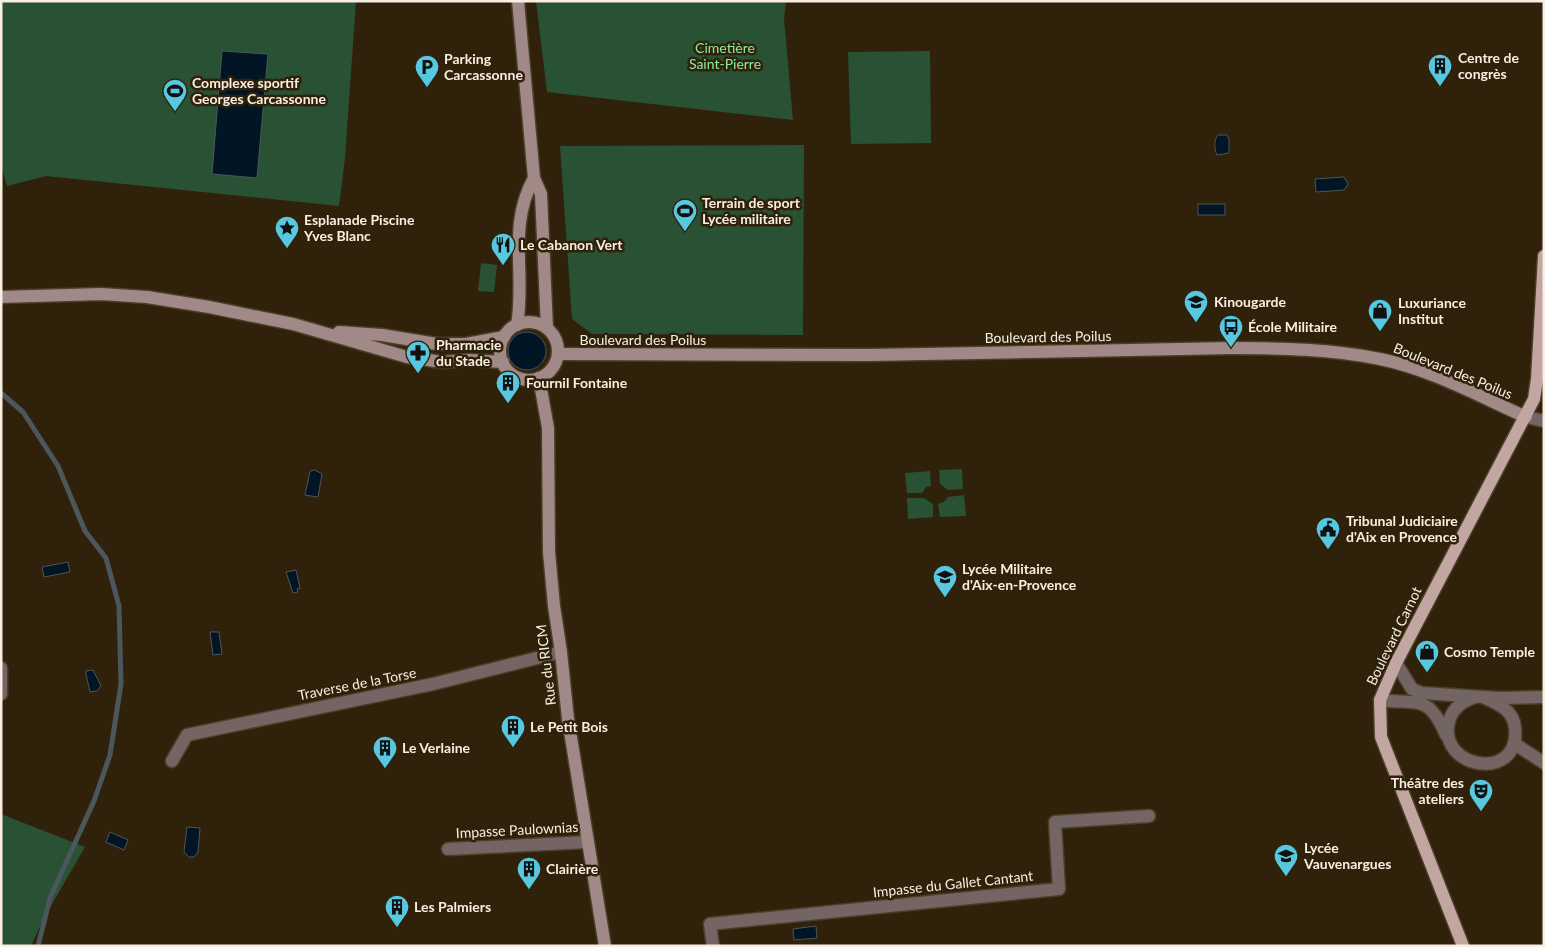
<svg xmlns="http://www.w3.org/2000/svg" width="1545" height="947" font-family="Lato,sans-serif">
  <rect width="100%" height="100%" fill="#30210b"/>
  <g fill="#295134">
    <polygon points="1,1 356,1 345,158 339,206 46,176 7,186 1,164"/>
    <polygon points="536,1 786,1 784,18 793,120 547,92"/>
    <polygon points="930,51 931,143 851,144 848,52"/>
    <polygon points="804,145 803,335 592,334 572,319 560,146"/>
    <polygon points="481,263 497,265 494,292 478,291"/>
    <polygon points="962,469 963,489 948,490 940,484 939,470"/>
    <polygon points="930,471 931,486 926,487 922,493 907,493 905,473"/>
    <polygon points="964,495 966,516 940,517 938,504 944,502 948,497"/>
    <polygon points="907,498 924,498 933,504 933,517 908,519"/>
    <polygon points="1,814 85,847 44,918 31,946 1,946"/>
  </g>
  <g fill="#021525" stroke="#4c565d">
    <polygon points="222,51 268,54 257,178 212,174"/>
    <path d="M 1218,135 L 1227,135 L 1229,139 L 1229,153 L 1217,155 C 1214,149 1214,139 1218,135 Z"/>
    <polygon points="1344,177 1348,184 1344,190 1316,192 1315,179"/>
    <rect x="1198" y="204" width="27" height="11"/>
    <circle cx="527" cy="351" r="19"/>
    <polygon points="315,470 322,474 318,497 305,495 310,471"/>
    <polygon points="68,562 70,572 44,577 42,567"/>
    <polygon points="296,570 300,588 297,589 298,592 293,593 286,572"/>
    <polygon points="210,632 219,632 222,654 213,655"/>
    <polygon points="93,670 101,686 97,691 90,692 86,674 86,671"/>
    <polygon points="187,827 200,828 198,852 194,857 189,857 184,852"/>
    <polygon points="110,832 128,840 124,850 106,842"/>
    <polygon points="816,926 817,938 794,940 793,929"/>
  </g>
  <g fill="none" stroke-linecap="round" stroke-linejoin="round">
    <polyline stroke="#4c565d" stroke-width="5" points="1,393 23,412 58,466 85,531 106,558 119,606 121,684 110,755 94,801 50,898 38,946"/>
    <defs>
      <g id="street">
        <polyline points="1526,417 1544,421"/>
        <polyline points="1396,663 1412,689 1422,693 1499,698 1544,697"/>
        <polyline points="1,668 1,694"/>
        <path d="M 1475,697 C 1463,701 1452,708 1449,722 C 1437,769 1521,783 1515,728 C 1514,711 1499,704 1485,698"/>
        <path d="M 1380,700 C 1418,705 1428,693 1446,735"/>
        <polyline points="1515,744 1544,763"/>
        <polyline points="172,761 187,735 433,684 561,652"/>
        <polyline points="448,849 588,842"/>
        <polyline points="713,946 710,924 1059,889 1055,822 1149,816"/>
      </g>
      <g id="secondary">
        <polyline points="518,1 534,178 541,194 547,328"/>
        <polyline points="1,297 101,294 147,297 209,307 293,324 407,357 442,362 469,360 503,362"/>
        <circle cx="529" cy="351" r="29"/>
        <path d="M 517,325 C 526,274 507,226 534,178"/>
        <polyline points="339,332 382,335 437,344 466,344 504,337"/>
        <path d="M 558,354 L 870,355 L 1231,348 C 1280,348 1331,349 1380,359 C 1430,369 1479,396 1526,417"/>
        <polyline points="539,378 548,428 549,552 554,606 561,652 568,719 605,946"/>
      </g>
      <polyline id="primary" points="1463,946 1381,737 1380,700 1396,663 1534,399 1537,379 1544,256"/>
    </defs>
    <use href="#street" stroke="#4c3e29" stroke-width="15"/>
    <use href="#secondary" stroke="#4c3e29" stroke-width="15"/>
    <use href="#primary" stroke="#4c3e29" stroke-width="15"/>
    <use href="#street" stroke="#736563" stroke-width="12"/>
    <use href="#secondary" stroke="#a08986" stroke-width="12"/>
    <use href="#primary" stroke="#c3a5a1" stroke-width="12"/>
  </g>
  <defs>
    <symbol id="building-pin" viewBox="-11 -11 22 30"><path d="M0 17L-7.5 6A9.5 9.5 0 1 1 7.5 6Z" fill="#56c9e1" stroke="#30210b"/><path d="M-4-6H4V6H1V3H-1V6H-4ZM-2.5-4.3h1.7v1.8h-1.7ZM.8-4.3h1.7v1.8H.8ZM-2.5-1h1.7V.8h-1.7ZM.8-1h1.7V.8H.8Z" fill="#111"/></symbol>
    <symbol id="parking-pin" viewBox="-11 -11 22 30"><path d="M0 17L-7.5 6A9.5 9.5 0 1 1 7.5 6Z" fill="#56c9e1" stroke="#30210b"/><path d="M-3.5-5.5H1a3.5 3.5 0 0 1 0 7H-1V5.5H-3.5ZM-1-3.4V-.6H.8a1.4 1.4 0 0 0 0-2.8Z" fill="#111"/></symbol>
    <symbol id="stadium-pin" viewBox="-11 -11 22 30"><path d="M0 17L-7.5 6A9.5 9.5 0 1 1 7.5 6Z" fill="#56c9e1" stroke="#30210b"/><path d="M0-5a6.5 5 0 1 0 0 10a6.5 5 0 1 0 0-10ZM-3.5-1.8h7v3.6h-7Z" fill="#111"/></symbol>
    <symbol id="sight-pin" viewBox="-11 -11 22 30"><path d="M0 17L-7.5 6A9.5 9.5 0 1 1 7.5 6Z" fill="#56c9e1" stroke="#30210b"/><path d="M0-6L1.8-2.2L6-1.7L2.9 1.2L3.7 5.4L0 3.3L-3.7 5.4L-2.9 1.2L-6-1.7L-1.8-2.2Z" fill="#111"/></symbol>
    <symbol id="restaurant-pin" viewBox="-11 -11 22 30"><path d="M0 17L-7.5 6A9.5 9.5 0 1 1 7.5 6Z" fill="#56c9e1" stroke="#30210b"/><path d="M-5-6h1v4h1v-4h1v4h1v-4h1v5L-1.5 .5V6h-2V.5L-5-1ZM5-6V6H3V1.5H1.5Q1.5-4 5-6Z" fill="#111"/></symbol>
    <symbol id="school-pin" viewBox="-11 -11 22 30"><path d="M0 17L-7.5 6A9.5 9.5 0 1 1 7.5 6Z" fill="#56c9e1" stroke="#30210b"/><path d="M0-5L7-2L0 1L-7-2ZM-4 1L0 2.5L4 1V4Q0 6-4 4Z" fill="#111"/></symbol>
    <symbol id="shop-pin" viewBox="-11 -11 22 30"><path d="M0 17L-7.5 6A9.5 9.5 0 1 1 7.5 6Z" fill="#56c9e1" stroke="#30210b"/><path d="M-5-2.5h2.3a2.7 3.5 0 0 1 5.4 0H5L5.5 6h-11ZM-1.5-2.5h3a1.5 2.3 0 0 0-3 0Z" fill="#111"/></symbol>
    <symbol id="bus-pin" viewBox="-11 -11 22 30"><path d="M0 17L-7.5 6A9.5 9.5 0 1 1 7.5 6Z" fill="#56c9e1" stroke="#30210b"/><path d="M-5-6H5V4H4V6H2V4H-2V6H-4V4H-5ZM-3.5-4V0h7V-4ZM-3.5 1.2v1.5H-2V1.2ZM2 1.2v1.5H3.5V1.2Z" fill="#111"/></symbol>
    <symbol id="pharmacy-pin" viewBox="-11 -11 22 30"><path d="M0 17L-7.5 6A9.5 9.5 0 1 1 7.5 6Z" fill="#56c9e1" stroke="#30210b"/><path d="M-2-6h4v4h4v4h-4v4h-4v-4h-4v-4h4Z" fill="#111"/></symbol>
    <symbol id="civic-pin" viewBox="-11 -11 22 30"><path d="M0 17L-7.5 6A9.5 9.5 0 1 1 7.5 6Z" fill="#56c9e1" stroke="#30210b"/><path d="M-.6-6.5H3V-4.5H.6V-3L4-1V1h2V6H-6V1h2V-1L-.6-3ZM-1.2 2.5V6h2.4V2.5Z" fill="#111"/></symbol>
    <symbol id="theatre-pin" viewBox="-11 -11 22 30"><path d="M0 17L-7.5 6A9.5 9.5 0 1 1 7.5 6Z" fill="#56c9e1" stroke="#30210b"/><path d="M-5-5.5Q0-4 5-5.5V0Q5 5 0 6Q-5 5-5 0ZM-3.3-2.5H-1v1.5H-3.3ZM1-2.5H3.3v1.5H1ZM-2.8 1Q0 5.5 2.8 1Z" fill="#111"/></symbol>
  </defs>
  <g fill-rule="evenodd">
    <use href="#building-pin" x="1426" y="52" width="28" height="38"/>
    <use href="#parking-pin" x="413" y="53" width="28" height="38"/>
    <use href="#stadium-pin" x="161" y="77" width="28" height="38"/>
    <use href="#stadium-pin" x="671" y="197" width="28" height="38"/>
    <use href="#sight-pin" x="273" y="214" width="28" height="38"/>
    <use href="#restaurant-pin" x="489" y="231" width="28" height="38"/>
    <use href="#school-pin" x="1182" y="288" width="28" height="38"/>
    <use href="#shop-pin" x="1366" y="297" width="28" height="38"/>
    <use href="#bus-pin" x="1217" y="313" width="28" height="38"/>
    <use href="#pharmacy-pin" x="404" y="339" width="28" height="38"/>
    <use href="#building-pin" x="494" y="369" width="28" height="38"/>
    <use href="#civic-pin" x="1314" y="515" width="28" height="38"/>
    <use href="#school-pin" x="931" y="563" width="28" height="38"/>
    <use href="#shop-pin" x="1413" y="638" width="28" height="38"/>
    <use href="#building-pin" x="499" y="713" width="28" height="38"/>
    <use href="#building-pin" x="371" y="734" width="28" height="38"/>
    <use href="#theatre-pin" x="1467" y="777" width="28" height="38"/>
    <use href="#school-pin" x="1272" y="842" width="28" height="38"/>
    <use href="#building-pin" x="515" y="855" width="28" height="38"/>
    <use href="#building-pin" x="383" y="893" width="28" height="38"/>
  </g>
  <g text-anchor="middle" stroke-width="5" stroke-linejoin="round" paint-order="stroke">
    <g font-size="14" fill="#8beaa2" stroke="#30210b">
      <text x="725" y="53">Cimetière<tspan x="725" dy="16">Saint-Pierre</tspan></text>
    </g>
    <g font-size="14" font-weight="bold" fill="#f8eee1" stroke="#30210b" text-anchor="start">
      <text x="1458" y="63">Centre de<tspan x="1458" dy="16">congrès</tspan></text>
      <text x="444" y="64">Parking<tspan x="444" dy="16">Carcassonne</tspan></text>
      <text x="192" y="88">Complexe sportif<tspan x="192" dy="16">Georges Carcassonne</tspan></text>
      <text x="702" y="208">Terrain de sport<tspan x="702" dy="16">Lycée militaire</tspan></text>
      <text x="304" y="225">Esplanade Piscine<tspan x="304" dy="16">Yves Blanc</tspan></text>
      <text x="520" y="250">Le Cabanon Vert</text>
      <text x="1214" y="307">Kinougarde</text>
      <text x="1398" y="308">Luxuriance<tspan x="1398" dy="16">Institut</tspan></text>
      <text x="1248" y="332">École Militaire</text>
      <text x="436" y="350">Pharmacie<tspan x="436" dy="16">du Stade</tspan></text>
      <text x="526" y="388">Fournil Fontaine</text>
      <text x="1346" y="526">Tribunal Judiciaire<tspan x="1346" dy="16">d'Aix en Provence</tspan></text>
      <text x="962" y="574">Lycée Militaire<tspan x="962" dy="16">d'Aix-en-Provence</tspan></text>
      <text x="1444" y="657">Cosmo Temple</text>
      <text x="530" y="732">Le Petit Bois</text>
      <text x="402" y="753">Le Verlaine</text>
      <text x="1464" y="788" text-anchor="end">Théâtre des<tspan x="1464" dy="16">ateliers</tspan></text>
      <text x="1304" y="853">Lycée<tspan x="1304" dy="16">Vauvenargues</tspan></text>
      <text x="546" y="874">Clairière</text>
      <text x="414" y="912">Les Palmiers</text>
    </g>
    <g font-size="14" fill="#f8eee1" stroke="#30210b">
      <text transform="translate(1048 337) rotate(-1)" y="5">Boulevard des Poilus</text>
      <text x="643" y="345">Boulevard des Poilus</text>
      <text transform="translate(1453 371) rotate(22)" y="5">Boulevard des Poilus</text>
      <text transform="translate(1394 636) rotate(-64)" y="5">Boulevard Carnot</text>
      <text transform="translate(546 665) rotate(-97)" y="5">Rue du RICM</text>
      <text transform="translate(357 684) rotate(-11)" y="5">Traverse de la Torse</text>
      <text transform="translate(517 830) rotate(-3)" y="5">Impasse Paulownias</text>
      <text transform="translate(953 884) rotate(-6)" y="5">Impasse du Gallet Cantant</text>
    </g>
  </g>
  <rect width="1545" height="947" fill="none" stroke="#f8eee1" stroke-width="5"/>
</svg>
